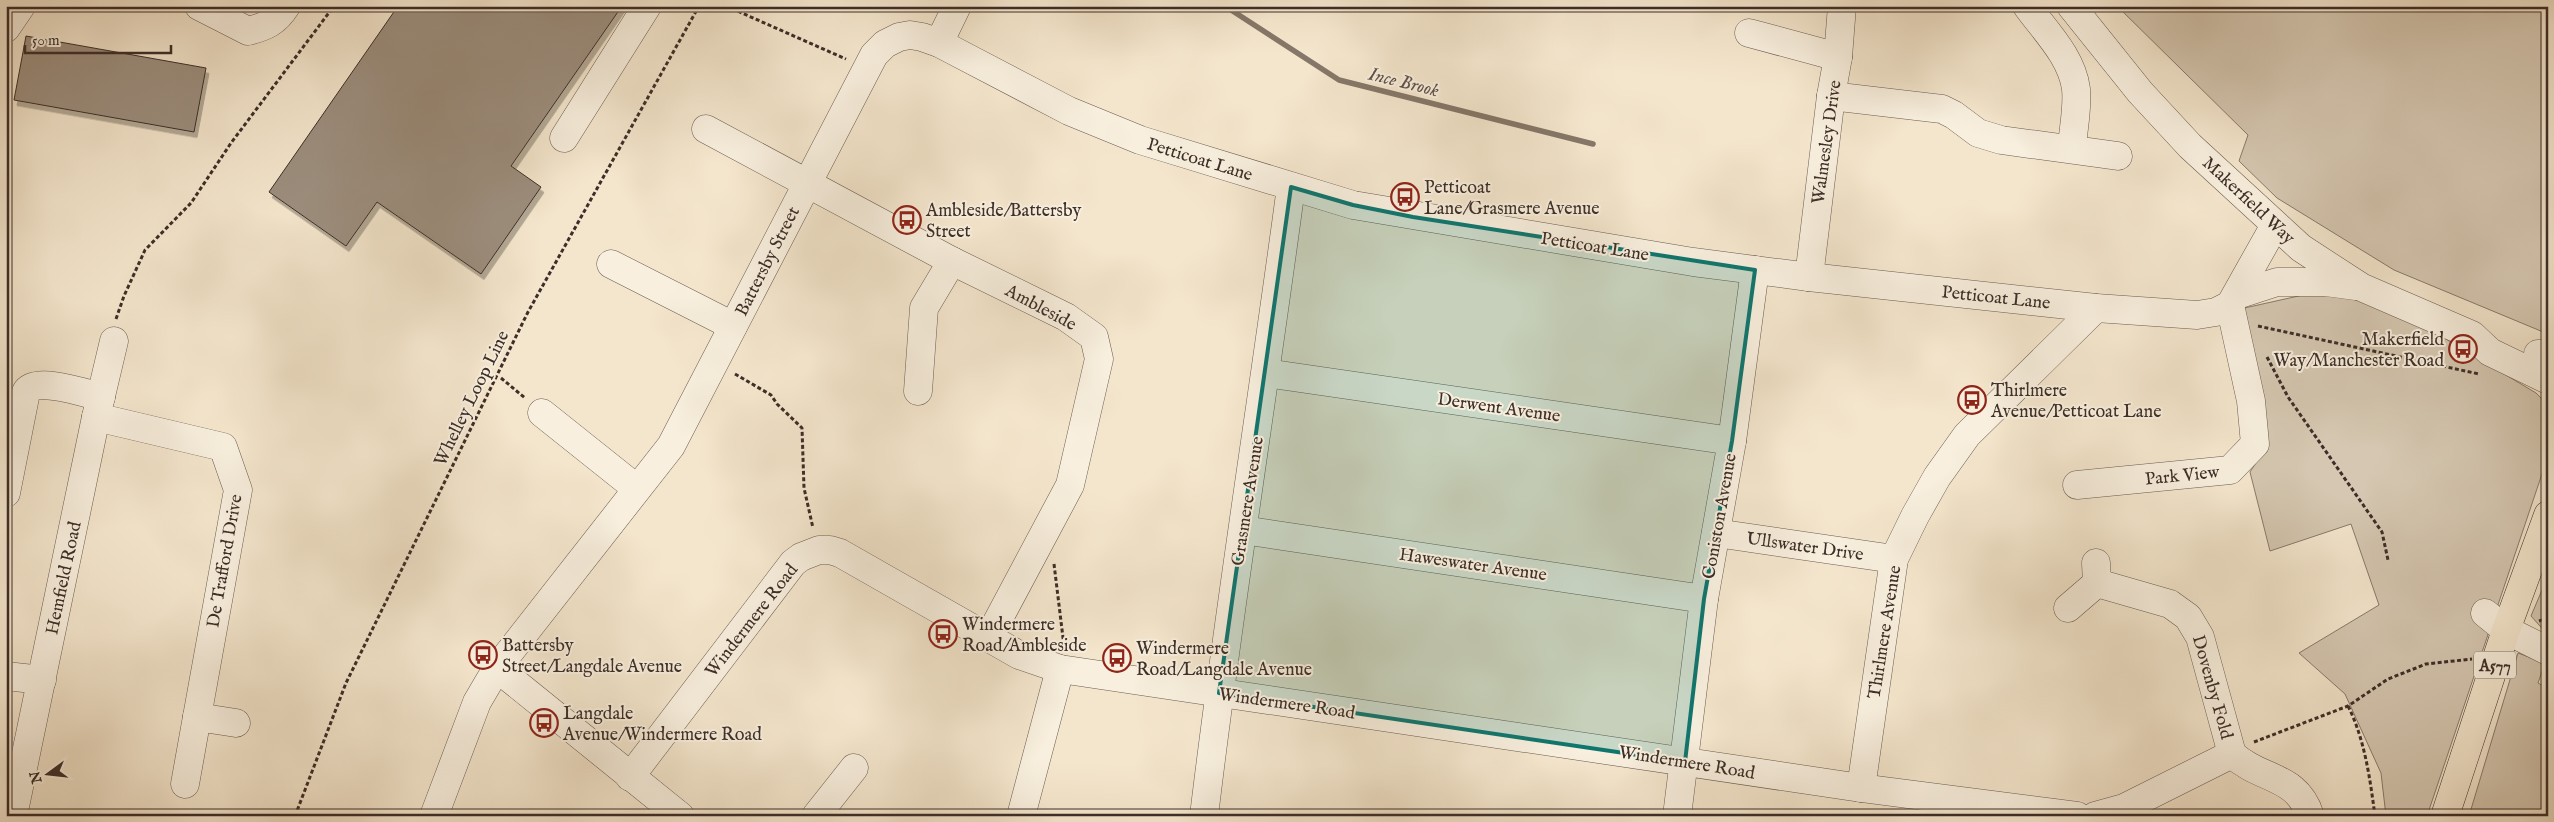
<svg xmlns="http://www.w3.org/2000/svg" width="2554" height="822" font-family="'IM FELL English',serif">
  <defs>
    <filter id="shadow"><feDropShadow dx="3" dy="5.5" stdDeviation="0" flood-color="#0004"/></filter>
  </defs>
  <rect width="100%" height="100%" fill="#f4e6cd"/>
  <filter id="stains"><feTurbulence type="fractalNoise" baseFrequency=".004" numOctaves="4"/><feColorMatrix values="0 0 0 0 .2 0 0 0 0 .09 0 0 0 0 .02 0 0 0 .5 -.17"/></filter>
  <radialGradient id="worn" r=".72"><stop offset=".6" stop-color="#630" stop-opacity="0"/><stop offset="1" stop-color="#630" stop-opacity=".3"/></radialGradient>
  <g fill="#d5c7b1" stroke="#887a6c">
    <polygon points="2117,6 2548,6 2548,334 2394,270 2277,198 2239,161 2248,135"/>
    <polygon points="2321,291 2384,302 2536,393 2548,405 2548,456 2427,816 2386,816 2381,773 2345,694 2299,653 2379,605 2351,524 2270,551 2250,472 2263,452 2240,309"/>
    <polygon points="2548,576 2548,635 2531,616"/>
    <polygon points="2518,653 2545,663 2538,683 2548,689 2548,816 2469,816"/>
  </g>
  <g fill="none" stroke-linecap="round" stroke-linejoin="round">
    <polyline stroke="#857769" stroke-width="5.5" points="1225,6 1339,80 1593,144"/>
  </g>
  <g fill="#9c8e7e" stroke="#3c2e28" filter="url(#shadow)">
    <polygon points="398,6 622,6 511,166 541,187 481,274 377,202 346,246 269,192"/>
    <polygon points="26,36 206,68 194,132 14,100"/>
  </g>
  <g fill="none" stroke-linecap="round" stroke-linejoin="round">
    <defs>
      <g id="minor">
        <path d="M 199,6 L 248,31 C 265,27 276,22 286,6"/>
        <path d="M 2027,6 C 2045,31 2072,57 2076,89 C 2078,108 2073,129 2072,148"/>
        <polyline points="2071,6 2140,92 2190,146 2301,248 2361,287 2472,335 2490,352 2548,380"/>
        <polyline points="6,28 21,6"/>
        <polyline points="1749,33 1838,57"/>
        <polyline points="939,43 957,6"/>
        <polyline points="1831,96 1942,109 1954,115 1978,133 2001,140 2118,156"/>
        <polyline points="706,129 952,261 1066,317 1094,337 1099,359 1070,485 989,637"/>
        <polyline points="564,138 647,6"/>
        <polyline points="611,264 733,326"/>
        <polyline points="1809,277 1831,96 1838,57 1842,6"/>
        <polyline points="2237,295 2277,282 2326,282 2356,286"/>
        <polyline points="2538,354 2548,354"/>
        <polyline points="1266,373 1732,441"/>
        <polyline points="918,391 924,308 952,261"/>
        <polyline points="542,413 636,488"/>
        <polyline points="96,417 223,447 238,490 197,717"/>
        <polyline points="2077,485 2230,470 2255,444 2251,401 2230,305"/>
        <path d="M 6,493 L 26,392 C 35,376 85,393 101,397"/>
        <polyline points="1243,530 1704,599"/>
        <polyline points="1716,533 1894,559"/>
        <path d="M 2097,583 L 2170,604 L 2188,617 L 2200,637 L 2232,754 C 2261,781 2297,774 2310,816"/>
        <polyline points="2068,608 2097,583 2096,563"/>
        <polyline points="2485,613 2506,630 2548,651"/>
        <polyline points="497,668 680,816"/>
        <polyline points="6,676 42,680"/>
        <polyline points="630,777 793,563 801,557 819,550 830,550 840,553 1019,655 1060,669 1861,788 2077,816"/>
        <polyline points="185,784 197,717 236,723"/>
        <polyline points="1861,788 1894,559 1915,516 1937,477 1967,435 2096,308"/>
        <polyline points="13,816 96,417 114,341"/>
        <polyline points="434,816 477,702 497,668 671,446 874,55 885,44 899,37 910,35 922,37 939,43 1069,111 1140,140 1353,205 1693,262 1809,277 2096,308 2197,315 2216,312 2230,305 2275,225"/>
        <polyline points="816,816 854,768"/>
        <polyline points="1021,816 1060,669"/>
        <path d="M 1204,816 C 1229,606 1263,397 1291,187"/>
        <polyline points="1677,816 1704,599 1732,441 1755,270"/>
        <polyline points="2095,816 2124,808 2232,754"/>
      </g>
      <polyline id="highway" points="2445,816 2506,630 2548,515"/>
    </defs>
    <use href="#minor" stroke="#6a5c51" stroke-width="29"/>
    <use href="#highway" stroke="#3c2e28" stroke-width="29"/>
    <g stroke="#3c2e28" stroke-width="3" stroke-dasharray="4 2.5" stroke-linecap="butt">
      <polyline points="726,6 846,59"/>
      <polyline points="116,319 124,296 145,250 191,203 231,143 334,6"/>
      <polyline points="2258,326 2479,374"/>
      <polyline points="2267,357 2288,397 2382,532 2388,560"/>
      <polyline points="735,374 771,395 777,404 802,428 804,488 813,528"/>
      <polyline points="501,378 525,398"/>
      <polyline points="1054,564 1064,646"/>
      <polyline points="2539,621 2548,618"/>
      <path d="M 2348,706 C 2365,740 2370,779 2375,816"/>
      <polyline points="2254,742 2348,706 2388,679 2426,664 2472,659"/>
      <polyline points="295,816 346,683 528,312 699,6"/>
    </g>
    <use href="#minor" stroke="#f8efde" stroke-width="28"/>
    <use href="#highway" stroke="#f4e6cd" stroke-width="28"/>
  </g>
  <path fill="#0f766e" fill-opacity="0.2" stroke="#0f766e" stroke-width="4" stroke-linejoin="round" d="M 1291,187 L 1353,205 L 1413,217 L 1755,270 L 1732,441 L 1704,599 L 1685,762 L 1219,693 Z"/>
  <defs>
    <symbol id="bus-ring" viewBox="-11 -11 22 22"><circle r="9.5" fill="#f8efde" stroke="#8f2418" stroke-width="1.5"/><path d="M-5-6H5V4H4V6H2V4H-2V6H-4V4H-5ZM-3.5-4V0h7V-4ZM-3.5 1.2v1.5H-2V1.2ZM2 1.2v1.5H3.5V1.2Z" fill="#8f2418"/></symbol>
  </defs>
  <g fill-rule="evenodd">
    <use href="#bus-ring" x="1389" y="181" width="32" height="32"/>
    <use href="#bus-ring" x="891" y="204" width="32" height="32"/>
    <use href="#bus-ring" x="2447" y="333" width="32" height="32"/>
    <use href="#bus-ring" x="1956" y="384" width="32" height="32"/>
    <use href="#bus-ring" x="927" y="618" width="32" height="32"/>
    <use href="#bus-ring" x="467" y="639" width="32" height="32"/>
    <use href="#bus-ring" x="1101" y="642" width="32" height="32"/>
    <use href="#bus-ring" x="528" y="707" width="32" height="32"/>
  </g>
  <g text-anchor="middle" stroke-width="4" stroke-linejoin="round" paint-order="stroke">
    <rect fill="#f8efde" stroke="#74685f" stroke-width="1" x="2474" y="651.5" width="42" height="27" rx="4"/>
    <g font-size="16" font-weight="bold" fill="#3c2e28">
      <text x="2495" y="671">A577</text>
    </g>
    <g font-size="18" fill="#3c2e28" stroke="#f8efde">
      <text transform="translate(1826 142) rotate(-82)" y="6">Walmesley Drive</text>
      <text transform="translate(1200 159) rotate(17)" y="6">Petticoat Lane</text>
      <text transform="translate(2249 200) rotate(43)" y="6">Makerfield Way</text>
      <text transform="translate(1595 246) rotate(9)" y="6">Petticoat Lane</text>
      <text transform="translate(767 261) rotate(-63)" y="6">Battersby Street</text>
      <text transform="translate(1996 297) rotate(6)" y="6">Petticoat Lane</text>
      <text transform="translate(1041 307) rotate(28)" y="6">Ambleside</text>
      <text transform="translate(471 398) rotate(-64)" y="6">Whelley Loop Line</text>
      <text transform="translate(1499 407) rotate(8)" y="6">Derwent Avenue</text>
      <text transform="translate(2182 475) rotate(-6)" y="6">Park View</text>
      <text transform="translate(1247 501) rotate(-81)" y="6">Grasmere Avenue</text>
      <text transform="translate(1719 516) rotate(-80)" y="6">Coniston Avenue</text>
      <text transform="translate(1805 546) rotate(8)" y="6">Ullswater Drive</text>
      <text transform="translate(224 561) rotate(-80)" y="6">De Trafford Drive</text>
      <text transform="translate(1473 564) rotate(8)" y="6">Haweswater Avenue</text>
      <text transform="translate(63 578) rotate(-78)" y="6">Hemfield Road</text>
      <text transform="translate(751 620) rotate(-52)" y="6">Windermere Road</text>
      <text transform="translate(1884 632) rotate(-81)" y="6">Thirlmere Avenue</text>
      <text transform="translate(2213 687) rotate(74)" y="6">Dovenby Fold</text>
      <text transform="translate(1287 703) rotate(8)" y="6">Windermere Road</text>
      <text transform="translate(1687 762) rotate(9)" y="6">Windermere Road</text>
    </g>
    <g font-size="18" fill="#3c2e28" stroke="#f8efde" text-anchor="start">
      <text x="1424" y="193">Petticoat<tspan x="1424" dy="21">Lane/Grasmere Avenue</tspan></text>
      <text x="926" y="216">Ambleside/Battersby<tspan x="926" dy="21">Street</tspan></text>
      <text x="2444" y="345" text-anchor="end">Makerfield<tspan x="2444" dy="21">Way/Manchester Road</tspan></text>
      <text x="1991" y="396">Thirlmere<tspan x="1991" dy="21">Avenue/Petticoat Lane</tspan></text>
      <text x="962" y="630">Windermere<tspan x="962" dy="21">Road/Ambleside</tspan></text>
      <text x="502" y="651">Battersby<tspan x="502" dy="21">Street/Langdale Avenue</tspan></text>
      <text x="1136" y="654">Windermere<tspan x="1136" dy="21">Road/Langdale Avenue</tspan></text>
      <text x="563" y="719">Langdale<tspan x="563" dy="21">Avenue/Windermere Road</tspan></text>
    </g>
    <g font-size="19" font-style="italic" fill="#605249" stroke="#f8efde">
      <text transform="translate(1404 81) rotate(14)" y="7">Ince Brook</text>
    </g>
  </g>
  <rect width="2554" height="822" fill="none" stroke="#f4e6cd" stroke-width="25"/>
  <rect x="8" y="8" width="2539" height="807" fill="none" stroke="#3c2e28" stroke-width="2.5"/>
  <rect x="12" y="12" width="2529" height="797" fill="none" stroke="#3c2e28"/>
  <g transform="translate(48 774) rotate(255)" stroke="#f8efde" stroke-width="4" paint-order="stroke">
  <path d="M0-4L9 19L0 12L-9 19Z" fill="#3c2e28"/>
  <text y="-8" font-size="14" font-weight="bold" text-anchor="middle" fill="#3c2e28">N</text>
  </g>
  <path d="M25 45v8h146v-8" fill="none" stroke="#3c2e28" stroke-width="2.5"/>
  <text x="32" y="45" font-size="15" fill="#3c2e28" stroke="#f8efde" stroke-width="4" paint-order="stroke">50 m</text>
  <rect width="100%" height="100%" filter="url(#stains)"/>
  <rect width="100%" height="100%" fill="url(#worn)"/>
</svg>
